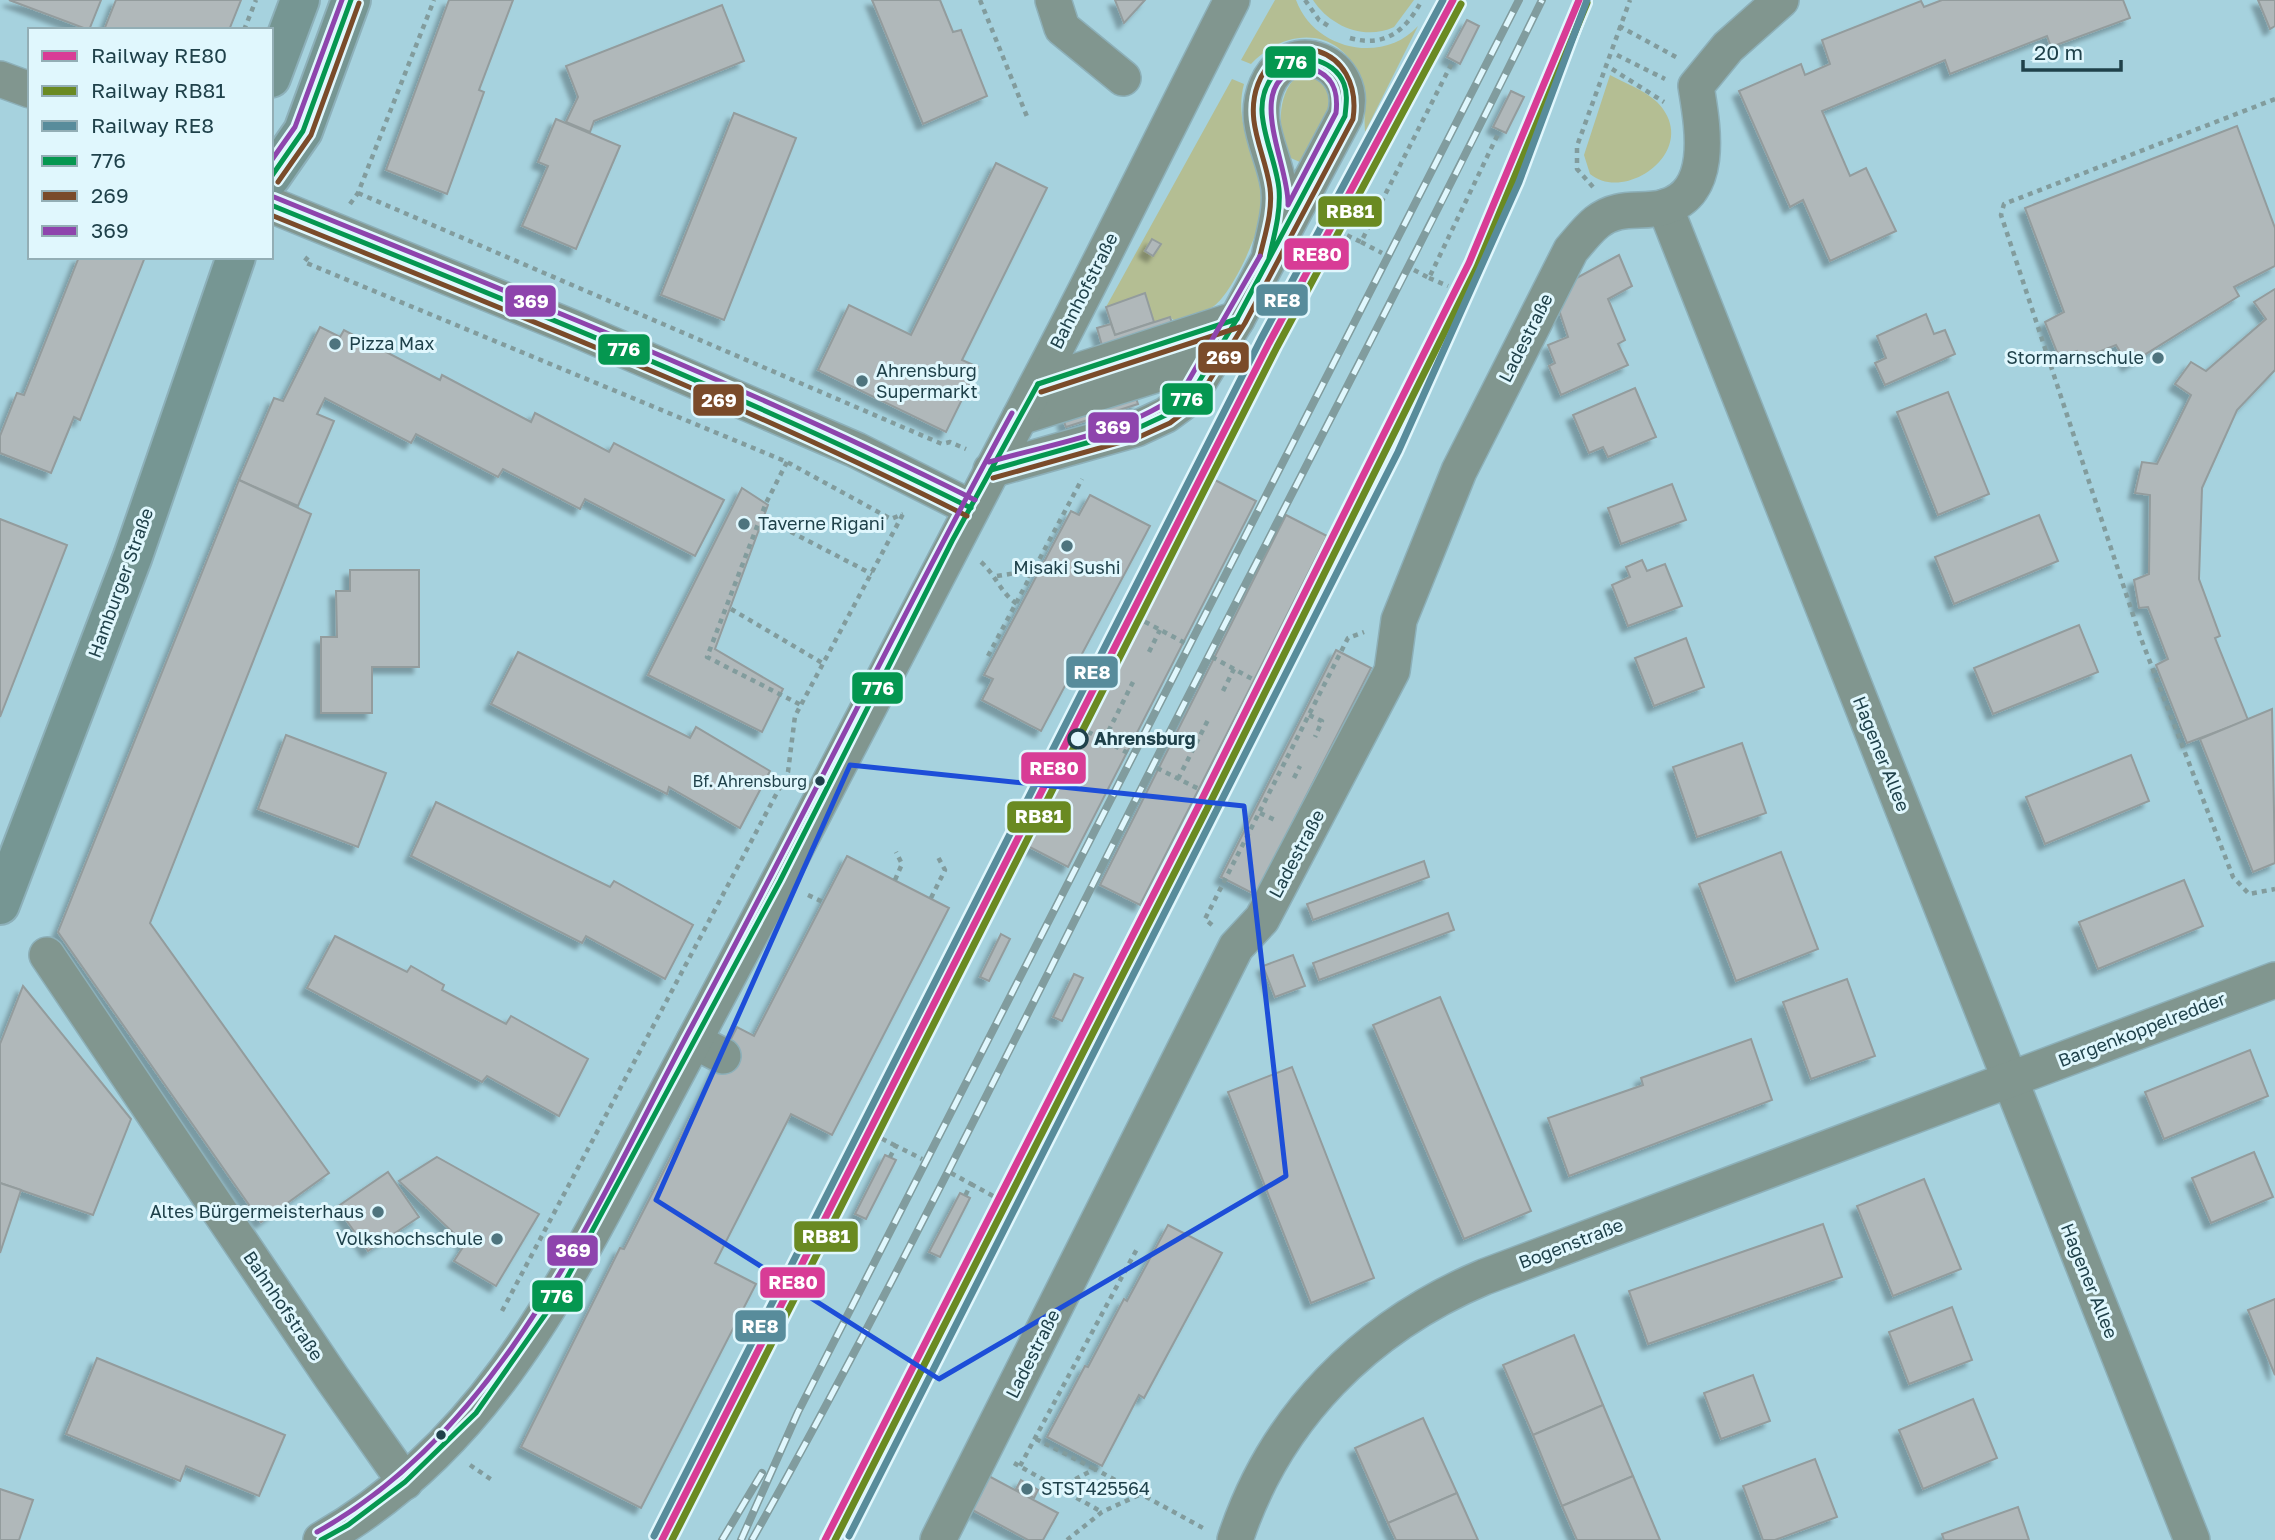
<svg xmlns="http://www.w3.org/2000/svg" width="2275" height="1540" font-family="'Golos Text',sans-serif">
  <defs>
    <filter id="shadow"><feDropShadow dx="-6" dy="6" stdDeviation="2" flood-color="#0004"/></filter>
  </defs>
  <rect width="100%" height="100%" fill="#a6d2de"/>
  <g fill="#b4be93">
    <path d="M 1275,0 L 1296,0 C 1314,50 1383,65 1418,26 L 1365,132 C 1364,115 1366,94 1360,78 C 1340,26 1286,27 1251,64 L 1241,60 Z"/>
    <path d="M 1313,0 L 1414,0 L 1394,27 C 1364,41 1330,26 1313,0 Z"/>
    <path d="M 1301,73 L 1322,75 L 1333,106 L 1302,163 L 1284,155 C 1279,126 1276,91 1301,73 Z"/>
    <path d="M 1610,75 C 1625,83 1644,90 1657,102 C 1703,149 1626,204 1590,174 L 1584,155 Z"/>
    <path d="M 1232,79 L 1244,84 C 1238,105 1242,131 1253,151 C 1257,159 1264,167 1266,174 C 1274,202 1237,289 1214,306 C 1204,313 1187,317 1175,321 L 1170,317 L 1154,322 L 1145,294 L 1106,307 Z"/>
  </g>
  <g fill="#b0b8ba" stroke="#939c9d" stroke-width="2" filter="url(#shadow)">
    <polygon points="9,0 101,0 89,30"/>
    <polygon points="116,0 241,0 229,30 104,30"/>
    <polygon points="449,0 513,0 479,90 484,92 447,194 386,170"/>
    <polygon points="872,0 940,0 953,32 961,30 987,96 923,124"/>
    <polygon points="1115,0 1145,0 1124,23"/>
    <polygon points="1942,0 2123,0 2130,18 2051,47 2047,36 1950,74 1945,60 1822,111 1850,176 1866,168 1896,231 1830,261 1803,200 1790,207 1739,91 1801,64 1805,75 1830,64 1822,40 1921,1 1924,7"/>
    <polygon points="2258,0 2275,0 2275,26 2270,29"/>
    <polygon points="722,5 744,61 594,121 590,132 566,122 578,97 566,66"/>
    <polygon points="1467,20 1479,26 1460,64 1447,57"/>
    <polygon points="1511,91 1524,97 1506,133 1493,127"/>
    <polygon points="734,113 796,138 724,320 661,295"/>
    <polygon points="556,119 620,146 576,249 522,226 548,166 538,162"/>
    <polygon points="2237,126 2275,228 2275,266 2234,287 2239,296 2128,365 2116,345 2081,359 2077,351 2059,357 2045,322 2064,312 2025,208"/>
    <polygon points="996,163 1047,188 962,360 978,367 946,432 818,370 849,305 911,335"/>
    <polygon points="1152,239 1161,244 1153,256 1145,251"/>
    <polygon points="1619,255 1632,286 1608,299 1625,340 1618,344 1628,365 1561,395 1549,366 1555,363 1548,345 1568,337 1557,304 1571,281"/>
    <polygon points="79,257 145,257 80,420 74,417 51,473 0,453 0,436 17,393 24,395"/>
    <polygon points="2275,289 2275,370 2237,410 2202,488 2199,579 2220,636 2215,638 2248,720 2187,743 2156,665 2168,659 2148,607 2139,608 2134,580 2149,574 2150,495 2135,493 2142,462 2157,464 2191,395 2175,384 2191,362 2206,371 2266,319 2254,302"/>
    <polygon points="1145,293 1154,322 1115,335 1106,307"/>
    <polygon points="1926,314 1934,334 1945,330 1955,354 1885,385 1875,363 1886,358 1877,336"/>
    <polygon points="1170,317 1173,326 1103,349 1097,328 1111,324 1115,335"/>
    <polygon points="320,327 340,337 344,330 440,380 442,375 531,422 535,413 609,452 614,443 724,500 695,556 585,499 580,509 503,469 498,477 416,434 411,443 325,398 317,414 334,421 298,506 239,480 274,398 283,401"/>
    <polygon points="1635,388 1656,437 1608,457 1603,447 1589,453 1573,415"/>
    <polygon points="1948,392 1989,494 1938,515 1897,412"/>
    <polygon points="1135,395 1138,404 1066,427 1063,419"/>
    <polygon points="1209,477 1256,501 1068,867 1022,843"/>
    <polygon points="239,480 311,514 150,923 329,1173 261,1222 58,932"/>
    <polygon points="1672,484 1686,520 1621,544 1608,508"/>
    <polygon points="742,488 768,505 715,649 783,689 762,732 648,675"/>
    <polygon points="1090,495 1150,526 1041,731 982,700 993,679 984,675 1071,511 1079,515"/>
    <polygon points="1286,515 1327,536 1140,905 1100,885"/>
    <polygon points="2039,515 2058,561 1954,604 1935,557"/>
    <polygon points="0,519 67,545 0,717"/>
    <polygon points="1642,560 1647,571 1665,564 1682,606 1628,626 1612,585 1630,577 1626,567"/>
    <polygon points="350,570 419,570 419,667 372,667 372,713 321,713 321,637 337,637 336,591 350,591"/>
    <polygon points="2079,625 2098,672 1993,714 1974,668"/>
    <polygon points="1686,638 1704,687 1654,706 1635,658"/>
    <polygon points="1336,650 1371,668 1256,895 1221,877"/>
    <polygon points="518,652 690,738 696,727 770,771 740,828 669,787 667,794 491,704"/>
    <polygon points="2272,709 2275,863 2253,872 2200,739"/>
    <polygon points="286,735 386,773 358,847 258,809"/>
    <polygon points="1742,743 1766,813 1697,837 1673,767"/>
    <polygon points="2131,755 2149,801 2045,844 2026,797"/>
    <polygon points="436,802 610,887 614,881 693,925 665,979 586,936 582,943 411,856"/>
    <polygon points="1781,852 1818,949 1736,981 1699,884"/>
    <polygon points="847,856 949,908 832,1135 791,1114 768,1159 715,1263 756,1284 641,1508 521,1447 620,1248 624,1249 737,1027 754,1036"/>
    <polygon points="1424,861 1429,877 1313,920 1307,904"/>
    <polygon points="2184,880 2203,926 2098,969 2079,922"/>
    <polygon points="1448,913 1454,930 1319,980 1313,963"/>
    <polygon points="1001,934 1010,939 989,981 980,977"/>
    <polygon points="335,936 407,972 411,966 444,985 442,990 506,1024 511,1016 588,1059 559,1116 487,1076 482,1082 307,988"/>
    <polygon points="1293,955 1305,986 1275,997 1263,966"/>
    <polygon points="1074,974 1083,978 1062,1021 1053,1017"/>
    <polygon points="1847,979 1875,1056 1811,1079 1783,1002"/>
    <polygon points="23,986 131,1119 93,1215 0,1183 0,1044"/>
    <polygon points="1440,997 1531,1211 1464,1239 1373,1025"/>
    <polygon points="1751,1039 1772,1100 1569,1176 1548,1118 1643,1085 1641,1078"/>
    <polygon points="2250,1050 2268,1096 2164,1139 2145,1092"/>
    <polygon points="1292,1067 1374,1278 1311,1303 1228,1092"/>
    <polygon points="2254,1152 2273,1197 2211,1223 2192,1178"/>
    <polygon points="885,1155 896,1160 866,1219 855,1214"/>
    <polygon points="437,1157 539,1214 496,1286 454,1261 465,1244 399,1181"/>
    <polygon points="388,1172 419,1217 368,1251 337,1207"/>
    <polygon points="1924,1179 1961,1269 1893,1296 1857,1206"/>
    <polygon points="0,1183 21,1190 0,1253"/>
    <polygon points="960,1193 970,1198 940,1257 929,1252"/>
    <polygon points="1823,1224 1842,1277 1648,1344 1629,1291"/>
    <polygon points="1168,1225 1222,1253 1144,1398 1139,1395 1102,1466 1047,1437 1085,1366 1088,1367 1124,1299 1127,1301"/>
    <polygon points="2275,1299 2275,1375 2248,1310"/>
    <polygon points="1952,1307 1972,1360 1909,1384 1889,1332"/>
    <polygon points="1574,1335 1603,1405 1533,1435 1503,1365"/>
    <polygon points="97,1358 285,1435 259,1496 186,1466 180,1481 66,1434"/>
    <polygon points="1753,1375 1770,1421 1721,1439 1704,1393"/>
    <polygon points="1973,1399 1997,1458 1923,1489 1899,1430"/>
    <polygon points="1603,1405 1633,1476 1562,1506 1533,1435"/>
    <polygon points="1423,1418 1457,1493 1388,1523 1355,1448"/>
    <polygon points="1815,1459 1837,1517 1775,1540 1763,1540 1743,1486"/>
    <polygon points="983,1473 1058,1513 1043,1540 1028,1540 965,1506"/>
    <polygon points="1633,1476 1660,1540 1577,1540 1562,1506"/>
    <polygon points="1021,1480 1038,1490 1034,1498 1016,1489"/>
    <polygon points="0,1489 33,1500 19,1540 0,1540"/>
    <polygon points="1457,1493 1478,1540 1396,1540 1388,1523"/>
    <polygon points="2018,1507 2029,1540 1944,1540 1942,1534"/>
  </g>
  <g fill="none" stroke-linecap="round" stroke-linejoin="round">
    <defs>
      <g id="minor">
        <polyline points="1053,0 1062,28 1123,78"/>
        <polyline points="0,79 30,90"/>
        <polyline points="271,205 573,328 856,450 971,508"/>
        <polyline points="1665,207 2192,1540"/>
        <polyline points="1038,384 1237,319"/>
        <polyline points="1020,417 1216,356"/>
        <path d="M 991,470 L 1136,429 L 1166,415 L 1189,398 L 1237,319 L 1345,116 C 1361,62 1289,34 1267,85 C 1252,120 1270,146 1277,178 C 1284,204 1274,232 1269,258"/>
        <polyline points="47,955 332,1378 405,1482"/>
        <polyline points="694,1041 723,1056"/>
        <path d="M 321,1540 C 494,1442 571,1271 661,1103 C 717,997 775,890 830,782 C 897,651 966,520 1035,388 C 1103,260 1166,129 1232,0"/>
        <path d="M 938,1540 L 1236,947 L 1262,919 L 1392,671 L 1399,620 L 1459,471 L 1571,250 C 1579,241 1587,230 1597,222 C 1620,204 1641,214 1665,207 C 1716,192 1702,124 1696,86 L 1728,47 L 1781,0"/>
        <path d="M 1235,1540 C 1275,1417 1366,1327 1484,1277 L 2275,980"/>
      </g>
      <g id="major">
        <polyline points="271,78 300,0"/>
        <polyline points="271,177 303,131 351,0"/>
        <polyline points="0,905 133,556 236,257"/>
      </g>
    </defs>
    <use href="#minor" stroke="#8db0b9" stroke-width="38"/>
    <use href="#major" stroke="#8db0b9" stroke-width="42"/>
    <g stroke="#829c9d" stroke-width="4.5" stroke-dasharray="5 5" stroke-linecap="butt">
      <polyline points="980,0 1028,119"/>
      <polyline points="1305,0 1319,20 1330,27"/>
      <polyline points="1619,26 1676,57"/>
      <polyline points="244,30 256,0"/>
      <path d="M 1350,38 C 1386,48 1406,30 1422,0"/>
      <polyline points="1617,55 1665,79"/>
      <polyline points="1612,69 1664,102"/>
      <polyline points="2275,99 2004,204 2001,215 2140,636 2233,877 2249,894 2275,889"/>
      <polyline points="1593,187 1577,169 1577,146 1630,0"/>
      <polyline points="358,193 942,444 950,442 966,449"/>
      <polyline points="350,204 358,193 434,0"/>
      <polyline points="1338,231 1361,242 1453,61"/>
      <polyline points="1361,242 1382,253"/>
      <polyline points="308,257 304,262 787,462 891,519 903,514"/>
      <polyline points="1414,270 1429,278 1500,130"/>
      <polyline points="1429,278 1448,286"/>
      <polyline points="787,462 766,503 707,657 801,705"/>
      <polyline points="764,518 872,574"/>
      <path d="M 981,562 C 997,576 1002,597 1021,606"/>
      <polyline points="997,576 1022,572 1035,579"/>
      <polyline points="731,609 824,664"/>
      <polyline points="1136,617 1185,643"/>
      <polyline points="1149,652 1160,630"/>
      <polyline points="988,656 1082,479"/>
      <polyline points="1212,657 1256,681"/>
      <polyline points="1223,691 1234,669"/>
      <polyline points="1309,715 1322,721 1315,737"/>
      <polyline points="1079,727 1128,753"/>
      <polyline points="1104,740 1133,682"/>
      <polyline points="1157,768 1201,790"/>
      <polyline points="1294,778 1300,766"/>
      <polyline points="1178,779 1208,720"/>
      <polyline points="1260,813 1275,820"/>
      <polyline points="895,880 902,864 896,852"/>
      <polyline points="808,895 823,902"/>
      <polyline points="931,898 945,870 938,857"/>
      <polyline points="1212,925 1205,919 1348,638 1364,632"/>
      <polyline points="873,1134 896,1146"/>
      <polyline points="890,1157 896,1146 922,1159"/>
      <polyline points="951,1173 971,1184 965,1196"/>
      <polyline points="971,1184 995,1197"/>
      <polyline points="502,1311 788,772 795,716 903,514"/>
      <polyline points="1036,1439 1095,1469"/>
      <polyline points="1014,1463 1058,1488 1095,1469 1203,1528"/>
      <polyline points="470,1465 492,1480"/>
      <polyline points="1020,1466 1138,1247"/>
      <polyline points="1059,1488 1102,1512"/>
      <polyline points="1067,1540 1102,1512 1141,1494"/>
    </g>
    <use href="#minor" stroke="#81968f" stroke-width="35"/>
    <use href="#major" stroke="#769693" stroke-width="38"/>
    <defs>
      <g id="rail">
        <polyline points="722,1540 762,1473"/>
        <polyline points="741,1540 798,1412 1519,0"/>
        <path d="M 752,1540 C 890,1295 1013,1041 1140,791 C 1273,527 1412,266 1542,0"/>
      </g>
    </defs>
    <use href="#rail" stroke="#819c9e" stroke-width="8"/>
    <use href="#rail" stroke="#e0f7fd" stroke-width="5" stroke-dasharray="16" stroke-linecap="butt"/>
    <defs>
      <g id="bus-1">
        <polyline points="271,177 303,131 351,0"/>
        <path d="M 271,205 C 507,301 744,394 971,508"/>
        <polyline points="1038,384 1237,319"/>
        <path d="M 991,470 L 1136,429 L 1166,415 L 1189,398 L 1237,319 L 1345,116 C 1346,105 1348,95 1344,84 C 1334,58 1296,50 1277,71 C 1244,106 1275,149 1279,189 C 1281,212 1274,236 1269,258"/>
        <polyline points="321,1540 348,1525 405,1482 476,1413 554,1302 780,881 952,541 1038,384"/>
      </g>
      <g id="bus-2">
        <polyline points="278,182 311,135 359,3"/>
        <path d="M 271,215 C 505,310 741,402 967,516"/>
        <polyline points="1041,392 1240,327"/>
        <path d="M 993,478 L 1139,437 L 1170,423 L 1195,404 L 1245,323 L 1353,119 C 1364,45 1281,24 1258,84 C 1244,121 1265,152 1270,188 C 1273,211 1265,234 1260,256"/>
      </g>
      <g id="bus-3">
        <path d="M 1305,67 C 1331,72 1339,88 1336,113 L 1288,205 C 1290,165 1239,79 1305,67 Z"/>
        <polyline points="271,161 295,127 342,0"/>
        <path d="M 274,197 C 510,293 748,386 975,500"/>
        <path d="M 989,462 C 1053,443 1128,433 1182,392 L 1260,256"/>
        <path d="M 317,1532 C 506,1427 595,1206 693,1024 C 802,821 902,614 1012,413"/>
      </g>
    </defs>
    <use href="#bus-1" stroke="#e0f7fd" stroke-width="10"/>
    <use href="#bus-2" stroke="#e0f7fd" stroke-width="10"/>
    <use href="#bus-3" stroke="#e0f7fd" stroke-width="10"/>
    <use href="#bus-1" stroke="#059750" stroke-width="5"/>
    <use href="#bus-2" stroke="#7a4b2a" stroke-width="5"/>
    <use href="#bus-3" stroke="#8e44ad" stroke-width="5"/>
    <defs>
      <g id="rail-1">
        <polyline points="662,1540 1269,343 1453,0"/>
        <polyline points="825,1540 1199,805 1469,263 1579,0"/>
      </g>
      <g id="rail-2">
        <polyline points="672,1540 1277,347 1461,4"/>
        <polyline points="835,1540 1207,809 1477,267 1587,3"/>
      </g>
      <g id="rail-3">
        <polyline points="654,1536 1261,339 1443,0"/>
        <polyline points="849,1536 1398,452 1519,182 1587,0"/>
      </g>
    </defs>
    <use href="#rail-1" stroke="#e0f7fd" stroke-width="12"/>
    <use href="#rail-2" stroke="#e0f7fd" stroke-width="12"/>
    <use href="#rail-3" stroke="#e0f7fd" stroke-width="12"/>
    <use href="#rail-1" stroke="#d83c96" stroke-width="7"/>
    <use href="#rail-2" stroke="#6a8a22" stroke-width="7"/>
    <use href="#rail-3" stroke="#588c9b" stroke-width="7"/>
  </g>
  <path fill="none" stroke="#1d4ed8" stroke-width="5" stroke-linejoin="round" d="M 850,765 L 1244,806 L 1286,1176 L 939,1379 L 656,1200 Z"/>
  <g fill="#4e747e" stroke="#e0f7fd" stroke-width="2.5">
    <circle cx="335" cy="344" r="7"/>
    <circle cx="2158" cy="358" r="7"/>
    <circle cx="862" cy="381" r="7"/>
    <circle cx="744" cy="524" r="7"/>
    <circle cx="1067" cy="546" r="7"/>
    <circle cx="378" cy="1212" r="7"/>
    <circle cx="497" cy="1239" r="7"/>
    <circle cx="1027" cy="1489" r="7"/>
  </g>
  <circle fill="#e0f7fd" stroke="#1f414a" stroke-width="3.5" cx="1078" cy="739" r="9"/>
  <g fill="#1f414a" stroke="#e0f7fd" stroke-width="2.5">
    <circle cx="820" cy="781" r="6"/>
    <circle cx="441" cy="1435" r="6"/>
  </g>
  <g text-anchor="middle" stroke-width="6" stroke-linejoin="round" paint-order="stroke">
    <g font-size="16" fill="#1f414a" stroke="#e0f7fd" text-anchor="end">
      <text x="807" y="787">Bf. Ahrensburg</text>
    </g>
    <g font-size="18" fill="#1f414a" stroke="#e0f7fd">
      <text transform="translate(1084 291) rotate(-63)" y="6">Bahnhofstraße</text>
      <text transform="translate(1526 338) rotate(-63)" y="6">Ladestraße</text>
      <text transform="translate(121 583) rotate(-70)" y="6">Hamburger Straße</text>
      <text transform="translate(1881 754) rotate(68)" y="6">Hagener Allee</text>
      <text transform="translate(1297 854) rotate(-62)" y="6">Ladestraße</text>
      <text transform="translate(2142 1030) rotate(-21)" y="6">Bargenkoppelredder</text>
      <text transform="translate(1571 1244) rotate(-21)" y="6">Bogenstraße</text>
      <text transform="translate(2089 1281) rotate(68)" y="6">Hagener Allee</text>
      <text transform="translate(283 1306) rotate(56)" y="6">Bahnhofstraße</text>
      <text transform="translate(1033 1354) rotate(-63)" y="6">Ladestraße</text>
    </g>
    <g font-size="18" fill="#1f414a" stroke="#e0f7fd" text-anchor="start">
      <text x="349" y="350">Pizza Max</text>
      <text x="2144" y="364" text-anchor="end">Stormarnschule</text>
      <text x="876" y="377">Ahrensburg<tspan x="876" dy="21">Supermarkt</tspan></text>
      <text x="758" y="530">Taverne Rigani</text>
      <text x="1067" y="574" text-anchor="middle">Misaki Sushi</text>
      <text x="364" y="1218" text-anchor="end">Altes Bürgermeisterhaus</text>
      <text x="483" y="1245" text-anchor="end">Volkshochschule</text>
      <text x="1041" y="1495">STST425564</text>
    </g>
    <g font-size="18" font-weight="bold" fill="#1f414a" stroke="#e0f7fd" text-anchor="start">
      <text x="1094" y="745">Ahrensburg</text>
    </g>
  </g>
  <g stroke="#e0f7fd" stroke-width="2.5">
    <rect x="1264" y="45" width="53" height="34" rx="7" fill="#059750"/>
    <rect x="1317" y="195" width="66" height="33" rx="7" fill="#6a8a22"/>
    <rect x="1283" y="237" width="67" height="34" rx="7" fill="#d83c96"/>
    <rect x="1255" y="283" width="54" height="34" rx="7" fill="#588c9b"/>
    <rect x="504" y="284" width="53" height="34" rx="7" fill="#8e44ad"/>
    <rect x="597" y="333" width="54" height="33" rx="7" fill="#059750"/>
    <rect x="1197" y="341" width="53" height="33" rx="7" fill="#7a4b2a"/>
    <rect x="1161" y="382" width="53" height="34" rx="7" fill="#059750"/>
    <rect x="692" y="383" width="53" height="34" rx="7" fill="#7a4b2a"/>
    <rect x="1087" y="411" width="53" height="33" rx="7" fill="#8e44ad"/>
    <rect x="1065" y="655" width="54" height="34" rx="7" fill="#588c9b"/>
    <rect x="851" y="671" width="53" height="34" rx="7" fill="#059750"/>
    <rect x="1020" y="751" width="67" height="34" rx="7" fill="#d83c96"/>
    <rect x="1006" y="800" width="66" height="34" rx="7" fill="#6a8a22"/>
    <rect x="793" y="1220" width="66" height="33" rx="7" fill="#6a8a22"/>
    <rect x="546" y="1234" width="53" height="33" rx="7" fill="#8e44ad"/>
    <rect x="759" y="1266" width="67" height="33" rx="7" fill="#d83c96"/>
    <rect x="531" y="1279" width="53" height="34" rx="7" fill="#059750"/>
    <rect x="734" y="1309" width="53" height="34" rx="7" fill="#588c9b"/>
  </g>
  <g font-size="19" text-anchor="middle" font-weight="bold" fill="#fff">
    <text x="1291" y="69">776</text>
    <text x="1350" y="218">RB81</text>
    <text x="1317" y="261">RE80</text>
    <text x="1282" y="307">RE8</text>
    <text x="531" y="308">369</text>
    <text x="624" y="356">776</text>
    <text x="1224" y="364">269</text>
    <text x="1187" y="406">776</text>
    <text x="719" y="407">269</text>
    <text x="1113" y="434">369</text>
    <text x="1092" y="679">RE8</text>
    <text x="878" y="695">776</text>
    <text x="1054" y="775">RE80</text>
    <text x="1039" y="823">RB81</text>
    <text x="826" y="1243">RB81</text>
    <text x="573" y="1257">369</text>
    <text x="793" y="1289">RE80</text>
    <text x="557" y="1303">776</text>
    <text x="760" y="1333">RE8</text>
  </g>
  <rect x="28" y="28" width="245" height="231" fill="#e0f7fd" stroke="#93aeb5" stroke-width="2"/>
  <rect x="42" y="51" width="35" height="10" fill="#d83c96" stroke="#93aeb5" stroke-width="2"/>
  <text x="91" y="63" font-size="21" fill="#1f414a">Railway RE80</text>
  <rect x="42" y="86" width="35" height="10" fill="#6a8a22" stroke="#93aeb5" stroke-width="2"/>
  <text x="91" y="98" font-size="21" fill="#1f414a">Railway RB81</text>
  <rect x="42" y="121" width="35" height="10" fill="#588c9b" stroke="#93aeb5" stroke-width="2"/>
  <text x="91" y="133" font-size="21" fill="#1f414a">Railway RE8</text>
  <rect x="42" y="156" width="35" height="10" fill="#059750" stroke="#93aeb5" stroke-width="2"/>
  <text x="91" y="168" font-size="21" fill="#1f414a">776</text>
  <rect x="42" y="191" width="35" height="10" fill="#7a4b2a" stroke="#93aeb5" stroke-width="2"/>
  <text x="91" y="203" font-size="21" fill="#1f414a">269</text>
  <rect x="42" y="226" width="35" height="10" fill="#8e44ad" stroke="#93aeb5" stroke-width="2"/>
  <text x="91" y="238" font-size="21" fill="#1f414a">369</text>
  <path d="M2023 60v10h98v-10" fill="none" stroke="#1f414a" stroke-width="3.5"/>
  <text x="2034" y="60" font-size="21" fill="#1f414a" stroke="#e0f7fd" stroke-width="5" paint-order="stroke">20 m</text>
</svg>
